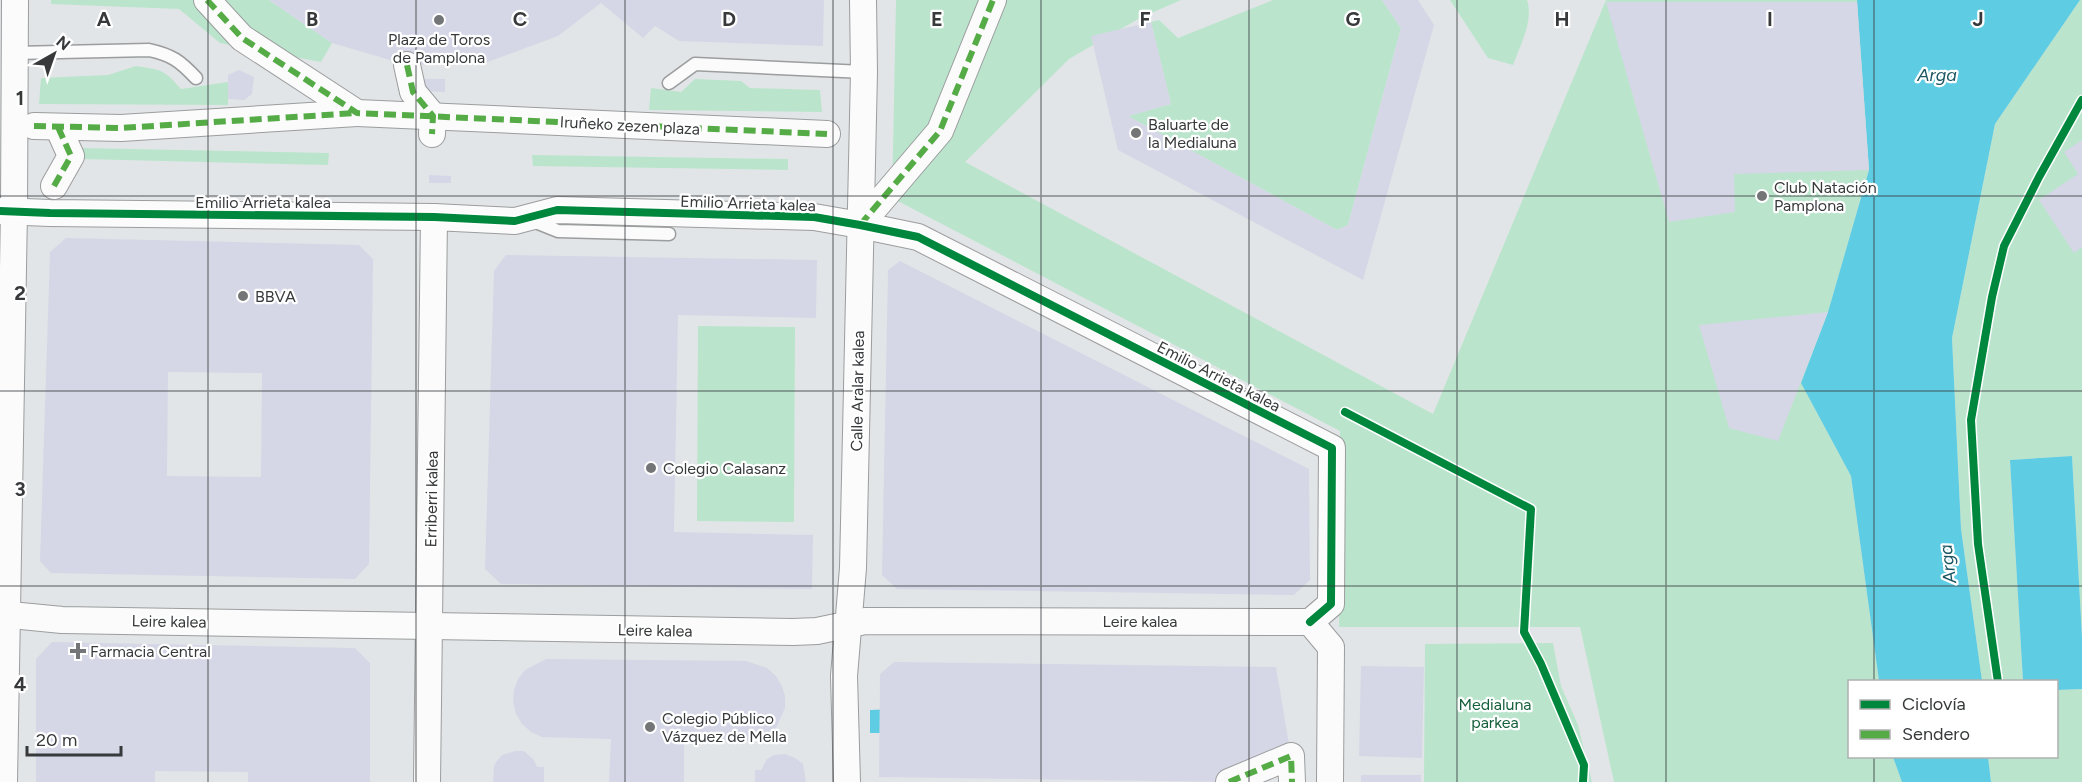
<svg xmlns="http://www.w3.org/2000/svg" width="2082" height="782" font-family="Figtree,sans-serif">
  <rect width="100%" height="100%" fill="#e2e5e7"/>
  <g fill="#bae5cc">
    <polygon points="51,0 269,0 332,43 321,62 220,43 179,9 51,4"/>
    <polygon points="896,0 1181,0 1140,18 1069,59 965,162 1433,414 1606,0 1857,0 1869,170 1828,312 1801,383 1851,476 1879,681 1850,682 1850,756 1893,757 1902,782 1614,782 1580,627 1339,627 1340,431 892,198"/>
    <polygon points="1273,0 1382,0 1401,28 1348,225 1337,230 1128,116 1171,104 1151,22 1159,20 1178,38"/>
    <path d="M 1450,0 L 1527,0 C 1534,20 1520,46 1513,65 L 1488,58 Z"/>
    <polygon points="2080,0 2082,0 2082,637 2072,456 2010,460 2023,681 1982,682 1961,529 1952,338 1995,124"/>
    <path d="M 136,66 C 161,70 164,69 181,89 L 228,82 L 228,105 L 39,104 L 41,78 L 108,75 Z"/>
    <polygon points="695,79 741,81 750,88 820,90 822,112 649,110 651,88 681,92"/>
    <polygon points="81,148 329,153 328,165 81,159"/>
    <polygon points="532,155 788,159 788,170 533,166"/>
    <polygon points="698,326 795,327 794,522 697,521"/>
    <polygon points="1553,643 1561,686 1578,725 1592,782 1424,782 1425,644"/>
    <polygon points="2082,689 2082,782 1991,782 1988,757 2056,756 2057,690"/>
  </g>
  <g fill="#5ecce2">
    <polygon points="1857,0 2080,0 1995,124 1952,338 1961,529 1982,681 1879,681 1851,476 1801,383 1828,312 1869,170"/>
    <polygon points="2072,456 2082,637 2082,689 2057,690 2056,682 2023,681 2010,460"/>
    <polygon points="896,709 898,733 870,733 870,710"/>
    <polygon points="1893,757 1988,757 1991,782 1902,782"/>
  </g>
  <g fill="#d5d7e6" fill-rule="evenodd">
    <polygon points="269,0 824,0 823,46 679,41 655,26 643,38 601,3 558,36 485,63 407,65 332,43"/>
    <polygon points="1382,0 1418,0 1434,25 1363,280 1118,150 1091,36 1151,22 1171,104 1128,116 1337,230 1348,225 1401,28"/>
    <polygon points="1606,2 1857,2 1869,170 1734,174 1735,212 1669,222"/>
    <polygon points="239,70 254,77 252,94 244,100 228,99 228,75"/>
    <polygon points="423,79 445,79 445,92 423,91"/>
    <polygon points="2082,140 2082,247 2074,253 2039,200 2078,174 2064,152"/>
    <polygon points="429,175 451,176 451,183 429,183"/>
    <path d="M 66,238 L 359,245 L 373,259 L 369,564 L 355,579 L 51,573 L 40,561 L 50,252 ZM 168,372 L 262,373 L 261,477 L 167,476 Z"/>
    <polygon points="506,255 817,260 816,318 678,315 674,532 813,535 812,589 501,584 485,569 494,271"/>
    <polygon points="900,261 1309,469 1310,580 1294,595 897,589 882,575 888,270"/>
    <polygon points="1828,312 1778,441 1729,428 1699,325"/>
    <polygon points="52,642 355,648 370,663 370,782 248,782 248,772 155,771 155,782 36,782 36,659"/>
    <polygon points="546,659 746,661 767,668 776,676 782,686 785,696 785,708 776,728 756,740 745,741 684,738 684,782 609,782 611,739 542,737 531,732 522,724 516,714 513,702 514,690 518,679 525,670"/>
    <polygon points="894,662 1276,667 1291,756 1229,782 879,777 880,674"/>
    <polygon points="1361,666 1424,667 1422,758 1359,756"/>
    <polygon points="515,751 524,751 534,760 537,767 544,767 544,782 493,782 494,766 496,762 502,755"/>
    <polygon points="785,754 795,758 803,764 806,782 755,782 755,770 761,770 767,759 774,755"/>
    <rect x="1361" y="775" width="60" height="7"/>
  </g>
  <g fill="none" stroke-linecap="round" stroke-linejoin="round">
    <defs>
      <g id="lane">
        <path d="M 15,53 L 149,50 C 172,55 180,61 196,78"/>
        <polyline points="669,83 695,64 864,72"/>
        <polyline points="533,221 558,231 669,234"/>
      </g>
      <g id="street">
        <polyline points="207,0 242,38 357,113 827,134"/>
        <polyline points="407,65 413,92 433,116 432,134"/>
        <polyline points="34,126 121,128 357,113"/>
        <polyline points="54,186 71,156 58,127"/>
        <polyline points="0,211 50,213 434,217 515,221 557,210 814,217 860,225 918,237 1332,448 1331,604 1310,622"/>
        <polyline points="860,225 940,131 993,0"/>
        <polyline points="0,614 62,620 793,632 817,631 865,621 1310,622"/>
        <polyline points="1310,622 1331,647 1330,782"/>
        <polyline points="4,782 14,211 15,0"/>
        <polyline points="427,782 434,217"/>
        <polyline points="847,782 844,676 853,568 864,72 863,0"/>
        <polyline points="1229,782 1291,756 1292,782"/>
      </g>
    </defs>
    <use href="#lane" stroke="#9b9d9e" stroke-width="15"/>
    <use href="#street" stroke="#9b9d9e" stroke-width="28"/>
    <use href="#lane" stroke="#fbfbfb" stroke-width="12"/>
    <use href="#street" stroke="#fbfbfb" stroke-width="26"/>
    <g stroke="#55ac46" stroke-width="6" stroke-dasharray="12 6" stroke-linecap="butt">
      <polyline points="207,0 242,38 357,113 827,134"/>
      <polyline points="407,65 413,92 433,116 432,134"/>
      <polyline points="34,126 121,128 357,113"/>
      <polyline points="54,186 71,156 58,127"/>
      <polyline points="860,225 940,131 993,0"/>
      <polyline points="1229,782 1291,756 1292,782"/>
    </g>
    <defs>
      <g id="cycleway">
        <polyline points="0,211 50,213 434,217 515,221 557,210 814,217 860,225 918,237 1332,448 1331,604 1310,622"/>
        <polyline points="1345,412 1531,509 1524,632 1541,664 1584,765 1583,782"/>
        <polyline points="1998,682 1978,544 1971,420 1992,297 2004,246 2039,177 2082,100"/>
      </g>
    </defs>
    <use href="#cycleway" stroke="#fff" stroke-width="11"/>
    <use href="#cycleway" stroke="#00873e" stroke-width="8"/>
  </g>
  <path fill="none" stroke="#37393a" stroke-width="1.5" stroke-opacity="0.55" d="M 208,0 L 208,782M 416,0 L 416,782M 625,0 L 625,782M 833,0 L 833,782M 1041,0 L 1041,782M 1249,0 L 1249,782M 1457,0 L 1457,782M 1666,0 L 1666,782M 1874,0 L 1874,682M 0,196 L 2082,196M 0,391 L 2082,391M 0,586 L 2082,586M 1874,756 L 1874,782"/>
  <g fill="#737577" stroke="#fff" stroke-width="2">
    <circle cx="439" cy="20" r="6"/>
    <circle cx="1136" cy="133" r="6"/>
    <circle cx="1762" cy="196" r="6"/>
    <circle cx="243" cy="296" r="6"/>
    <circle cx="651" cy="468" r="6"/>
    <path d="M75 642h6v6h6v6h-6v6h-6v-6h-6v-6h6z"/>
    <circle cx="650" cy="727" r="6"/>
  </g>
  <g text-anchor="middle" stroke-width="4.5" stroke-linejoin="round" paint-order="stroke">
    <g font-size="16" fill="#37393a" stroke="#fff" text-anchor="start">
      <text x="439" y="45" text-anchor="middle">Plaza de Toros<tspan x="439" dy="18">de Pamplona</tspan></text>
      <text x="1148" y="130">Baluarte de<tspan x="1148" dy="18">la Medialuna</tspan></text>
      <text x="1774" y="193">Club Natación<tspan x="1774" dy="18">Pamplona</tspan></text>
      <text x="255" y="302">BBVA</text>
      <text x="663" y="474">Colegio Calasanz</text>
      <text x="90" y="657">Farmacia Central</text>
      <text x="662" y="724">Colegio Público<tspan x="662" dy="18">Vázquez de Mella</tspan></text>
    </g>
    <g font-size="16" fill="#37393a" stroke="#fff">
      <text transform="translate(630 125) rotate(3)" y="6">Iruñeko zezen plaza</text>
      <text x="263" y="208">Emilio Arrieta kalea</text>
      <text transform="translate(748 203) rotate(2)" y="6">Emilio Arrieta kalea</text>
      <text transform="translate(1219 376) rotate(27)" y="6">Emilio Arrieta kalea</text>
      <text transform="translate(857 391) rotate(-89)" y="6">Calle Aralar kalea</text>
      <text transform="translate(431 499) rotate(-89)" y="6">Erriberri kalea</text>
      <text transform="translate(169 621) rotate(1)" y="6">Leire kalea</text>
      <text x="1140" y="627">Leire kalea</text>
      <text transform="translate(655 630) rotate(1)" y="6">Leire kalea</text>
    </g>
    <g font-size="16" fill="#155f3a" stroke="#fff">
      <text x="1495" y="710">Medialuna<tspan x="1495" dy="18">parkea</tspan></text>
    </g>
    <g font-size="18" font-style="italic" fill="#1c5663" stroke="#fff">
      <text x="1937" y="81">Arga</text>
      <text transform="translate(1948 564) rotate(-97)" y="6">Arga</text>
    </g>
  </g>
  <g font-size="20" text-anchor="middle" font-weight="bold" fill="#37393a" stroke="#fff" stroke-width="4.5" stroke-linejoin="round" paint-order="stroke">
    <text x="104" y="26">A</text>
    <text x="312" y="26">B</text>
    <text x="520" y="26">C</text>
    <text x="729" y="26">D</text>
    <text x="937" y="26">E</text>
    <text x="1145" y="26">F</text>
    <text x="1353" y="26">G</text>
    <text x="1562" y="26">H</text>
    <text x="1770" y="26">I</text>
    <text x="1978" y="26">J</text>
    <text x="20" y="105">1</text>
    <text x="20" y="300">2</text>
    <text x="20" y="496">3</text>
    <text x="20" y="691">4</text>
  </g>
  <rect x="1848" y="680" width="210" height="78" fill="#ffffff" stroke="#afb0b0" stroke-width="1.5"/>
  <rect x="1860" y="700" width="30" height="9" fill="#00873e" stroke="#afb0b0" stroke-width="1.5"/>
  <text x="1902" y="710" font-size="18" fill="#37393a">Ciclovía</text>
  <rect x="1860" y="730" width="30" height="9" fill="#55ac46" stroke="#afb0b0" stroke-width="1.5"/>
  <text x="1902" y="740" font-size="18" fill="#37393a">Sendero</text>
  <g transform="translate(54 54) rotate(40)" stroke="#ffffff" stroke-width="4.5" paint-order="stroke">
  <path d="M0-4.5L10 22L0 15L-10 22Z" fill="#37393a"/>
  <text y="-9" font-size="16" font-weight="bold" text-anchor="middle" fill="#37393a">N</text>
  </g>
  <path d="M27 746v9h94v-9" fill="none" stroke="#37393a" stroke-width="3"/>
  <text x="36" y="746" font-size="18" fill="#37393a" stroke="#ffffff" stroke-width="4.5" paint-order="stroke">20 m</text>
</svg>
